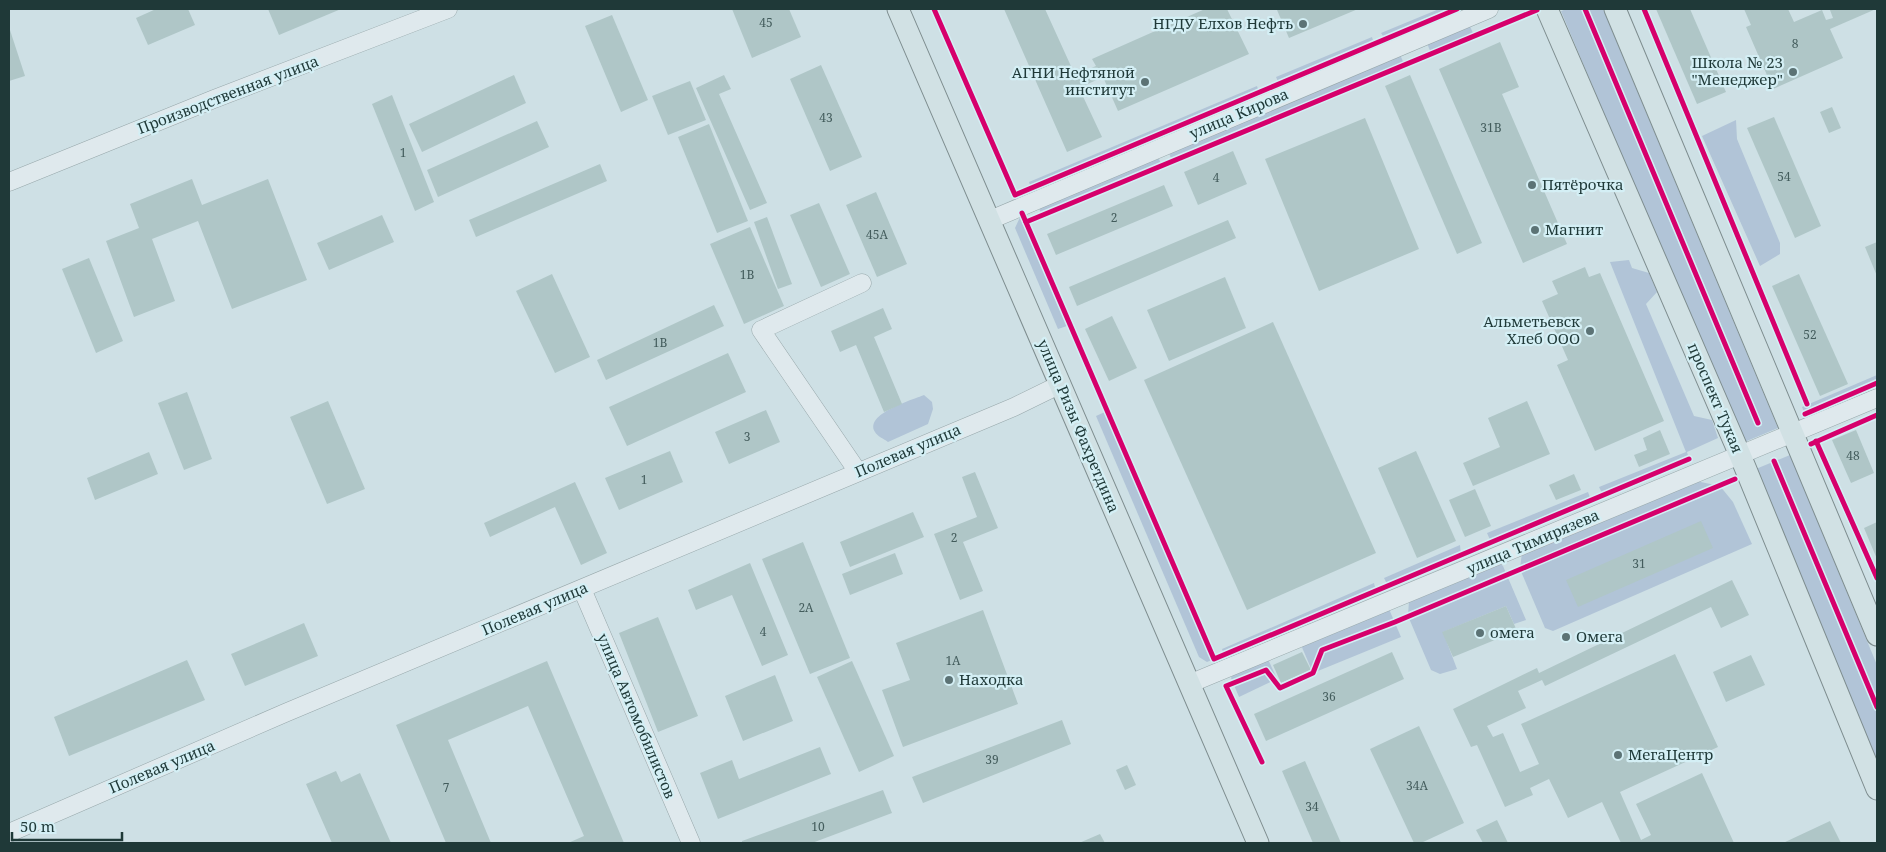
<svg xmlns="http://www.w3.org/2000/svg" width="1886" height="852" font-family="'Noto Serif',serif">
  <rect width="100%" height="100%" fill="#cee0e5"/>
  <g fill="#b1c4d7">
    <polygon points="1439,9 1457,9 1385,39 1381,33"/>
    <polygon points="1567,9 1603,9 1778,428 1742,443 1561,11"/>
    <polygon points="1466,18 1474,35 1431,53 1424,36"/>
    <polygon points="1372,37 1374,44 1279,84 1276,77"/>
    <polygon points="1397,47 1404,64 1172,161 1166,145"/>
    <polygon points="1257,86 1259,92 1031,189 1029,182"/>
    <polygon points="1736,120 1737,139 1780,243 1780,254 1760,266 1702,136"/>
    <polygon points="1155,150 1162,166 1042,216 1036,200"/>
    <polygon points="1022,213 1070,325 1058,329 1015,228"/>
    <polygon points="1629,260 1632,268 1649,273 1657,292 1646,304 1694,416 1712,420 1718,438 1687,452 1689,459 1603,495 1599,487 1686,452 1610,262"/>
    <polygon points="1877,375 1877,383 1805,414 1802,407"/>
    <path d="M 924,395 L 932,402 L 933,409 L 928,424 L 888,442 C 884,439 877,436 875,432 C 864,414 912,400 924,395 Z"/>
    <polygon points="1107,411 1212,653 1214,659 1207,662 1199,657 1096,416"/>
    <polygon points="1790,455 1877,665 1877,774 1751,471"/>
    <polygon points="1691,480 1720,486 1733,502 1752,544 1553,631 1545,628 1520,569 1522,552"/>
    <polygon points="1588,492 1591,500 1491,542 1487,533"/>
    <polygon points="1460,545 1461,555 1388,586 1384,578"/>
    <polygon points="1498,562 1503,566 1526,620 1514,624 1506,606 1443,632 1457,669 1440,674 1431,670 1408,616 1409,600"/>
    <polygon points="1374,583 1376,591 1224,655 1222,649"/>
    <polygon points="1389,609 1401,637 1313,673 1301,645"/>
    <polygon points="1268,659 1277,679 1239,697 1231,678 1233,674"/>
  </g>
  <g fill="#afc6c7">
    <polygon points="156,9 188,9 195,25 148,45 136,18"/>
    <polygon points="268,9 341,9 279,35"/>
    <polygon points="732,9 789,9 801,37 752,58"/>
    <polygon points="1004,9 1045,9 1075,75 1096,66 1092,59 1205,9 1227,9 1249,54 1118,111 1103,77 1079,88 1102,137 1067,152"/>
    <polygon points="1280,9 1358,9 1289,38 1277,10"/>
    <polygon points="1656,9 1690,9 1726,92 1697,104"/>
    <polygon points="1744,9 1788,9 1794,22 1822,10 1826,20 1833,18 1830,10 1833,9 1876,9 1830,29 1843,58 1773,89 1746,27 1751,25"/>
    <polygon points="612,15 648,100 621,112 585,26"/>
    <polygon points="9,27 25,76 9,81"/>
    <polygon points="1500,42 1519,87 1502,94 1567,244 1523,263 1439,69"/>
    <polygon points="821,65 862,157 830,171 790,79"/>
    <polygon points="514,75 526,103 422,152 409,124"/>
    <polygon points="724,75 731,89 719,94 767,203 750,210 696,88"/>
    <polygon points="1410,75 1482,243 1457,254 1385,86"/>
    <polygon points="690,81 706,120 668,135 652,96"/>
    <polygon points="392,95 434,202 415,211 372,104"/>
    <polygon points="1832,107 1841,128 1829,133 1820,112"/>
    <polygon points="1774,117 1821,226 1795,238 1747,128"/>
    <polygon points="1365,118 1419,249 1319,291 1265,159"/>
    <polygon points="537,121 549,147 438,197 427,170"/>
    <polygon points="709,124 748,221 717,233 678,137"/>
    <polygon points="1233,151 1247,184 1198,205 1184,172"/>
    <polygon points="600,164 607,181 476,237 469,220"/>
    <polygon points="192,179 202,205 268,179 307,280 232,309 198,221 152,239 175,301 134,317 106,241 139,228 130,204"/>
    <polygon points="1164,185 1173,206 1056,255 1047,234"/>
    <polygon points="876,192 907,264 877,277 846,205"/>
    <polygon points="819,203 850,274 821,287 790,215"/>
    <polygon points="382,215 394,242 329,270 317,243"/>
    <polygon points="767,217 792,284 778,289 754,222"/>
    <polygon points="1228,220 1236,238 1077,306 1069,287"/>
    <polygon points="750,227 784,306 744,324 710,244"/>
    <polygon points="1877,242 1877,276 1865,247"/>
    <polygon points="89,258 123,341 96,353 62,269"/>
    <polygon points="1585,267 1589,277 1600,273 1664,421 1595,451 1557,365 1568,360 1542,301 1558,294 1552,281"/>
    <polygon points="552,274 590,357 555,373 516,291"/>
    <polygon points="1799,274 1848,384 1820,396 1772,286"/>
    <polygon points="1225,277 1246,328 1169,361 1147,310"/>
    <polygon points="714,305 724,326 606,380 597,360"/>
    <polygon points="883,308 892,329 874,337 902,404 884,412 856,345 840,352 831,331"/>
    <polygon points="1112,316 1137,368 1109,381 1085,329"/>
    <polygon points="1273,322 1376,553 1247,610 1144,380"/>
    <polygon points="728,353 746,392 627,446 609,407"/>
    <polygon points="187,392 212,459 184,470 158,403"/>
    <polygon points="328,401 365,489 327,504 290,417"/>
    <polygon points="1527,401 1550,454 1473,486 1463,463 1500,447 1488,418"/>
    <polygon points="766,410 780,442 729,464 715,432"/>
    <polygon points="1660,430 1670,454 1639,467 1634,455 1647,450 1643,438"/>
    <polygon points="1856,430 1874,473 1851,483 1832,440"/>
    <polygon points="670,451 683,482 619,510 605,478"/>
    <polygon points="1416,451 1456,541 1417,558 1378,468"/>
    <polygon points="149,452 158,474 95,500 87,478"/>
    <polygon points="975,472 998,528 963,542 983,591 960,600 934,534 977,517 962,477"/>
    <polygon points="1574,474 1581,490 1556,500 1549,485"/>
    <polygon points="575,482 607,553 581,565 555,507 490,537 484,523"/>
    <polygon points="1475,489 1491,526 1465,537 1449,500"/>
    <polygon points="913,512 924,537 850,567 840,542"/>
    <polygon points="1701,521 1713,548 1578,607 1566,580"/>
    <polygon points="1877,522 1877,559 1864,528"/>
    <polygon points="803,542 850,658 810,674 762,559"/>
    <polygon points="895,553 903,574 850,595 842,574"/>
    <polygon points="750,563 788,655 762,666 732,595 696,610 688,590"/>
    <polygon points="1732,580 1749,615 1721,628 1711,607 1545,686 1542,680 1518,691 1526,708 1487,726 1493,737 1503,733 1520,772 1539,764 1521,724 1675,654 1718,747 1620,792 1641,840 1651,835 1636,804 1702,773 1734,843 1621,843 1602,802 1568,818 1549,779 1530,788 1533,795 1505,807 1477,745 1471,747 1453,709 1537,668 1539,673"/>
    <polygon points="1506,606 1517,631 1453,657 1442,632"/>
    <polygon points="983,610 1018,704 903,747 882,690 910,680 896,643"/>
    <polygon points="658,617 698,716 658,732 619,633"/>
    <polygon points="304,623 318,656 245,686 231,654"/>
    <polygon points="1302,652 1311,670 1281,683 1273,665"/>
    <polygon points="1392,652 1404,679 1266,741 1254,714"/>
    <polygon points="1751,655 1765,685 1726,702 1713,672"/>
    <polygon points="187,660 205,700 69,756 54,717"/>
    <polygon points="547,661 624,843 568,843 584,836 528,706 448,740 491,843 446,843 396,725"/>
    <polygon points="852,661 894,756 859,772 817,677"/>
    <polygon points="775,675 793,721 743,741 725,696"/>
    <polygon points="1062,720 1071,744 923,803 912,777"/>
    <polygon points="1419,726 1464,823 1421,843 1414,843 1370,749"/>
    <polygon points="820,747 831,774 718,819 700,773 732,760 739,779"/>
    <polygon points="1305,761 1341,843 1313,843 1282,771"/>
    <polygon points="1127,765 1136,785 1125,790 1116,770"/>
    <polygon points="336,771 341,782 360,773 391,843 332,843 306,784"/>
    <polygon points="883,790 892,813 812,843 742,843 742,841"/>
    <polygon points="1497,820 1508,843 1483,843 1476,830"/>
    <polygon points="1830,821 1841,843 1783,843"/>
    <polygon points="1100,834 1105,843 1079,843"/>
  </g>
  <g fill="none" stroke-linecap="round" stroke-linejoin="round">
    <defs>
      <g id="minor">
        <polyline points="9,182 214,99 448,9"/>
        <polyline points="990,220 1489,9"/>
        <polyline points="858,472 761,330 862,283"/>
        <polyline points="582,589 691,843"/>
        <polyline points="1189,684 1877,398"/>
        <polyline points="9,833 285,713 1014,407 1061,384"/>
      </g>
      <g id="major">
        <polyline points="898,9 1258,843"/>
        <polyline points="1547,9 1740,455 1877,789"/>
        <polyline points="1615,9 1877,635"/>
      </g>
    </defs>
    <use href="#minor" stroke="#97a7aa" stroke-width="19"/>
    <use href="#major" stroke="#7e8d8f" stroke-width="23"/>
    <use href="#minor" stroke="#dfe9ed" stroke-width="18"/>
    <use href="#major" stroke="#d1e1e4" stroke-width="21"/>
    <defs>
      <g id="cycleway">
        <polyline points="934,9 1015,195 1457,9"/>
        <polyline points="1585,9 1758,423"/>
        <polyline points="1644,9 1807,404"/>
        <polyline points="1022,213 1214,659 1689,459"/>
        <polyline points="1026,222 1537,10"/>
        <polyline points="1805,414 1877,383"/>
        <polyline points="1816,441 1877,578"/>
        <polyline points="1811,444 1877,415"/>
        <polyline points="1774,461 1877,707"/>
        <polyline points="1262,762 1226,686 1266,670 1280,688 1313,673 1322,650 1395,622 1735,479"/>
      </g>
    </defs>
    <use href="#cycleway" stroke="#d4eff5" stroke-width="8"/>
    <use href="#cycleway" stroke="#d6006c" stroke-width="5"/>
  </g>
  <g fill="#5c7375" stroke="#d4eff5" stroke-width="2">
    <circle cx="1303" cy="24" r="5"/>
    <circle cx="1793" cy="72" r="5"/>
    <circle cx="1145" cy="82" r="5"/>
    <circle cx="1532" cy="185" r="5"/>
    <circle cx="1535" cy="230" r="5"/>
    <circle cx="1590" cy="331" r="5"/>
    <circle cx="1480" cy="633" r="5"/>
    <circle cx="1566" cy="637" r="5"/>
    <circle cx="949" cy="680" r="5"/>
    <circle cx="1618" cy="755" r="5"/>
  </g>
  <g text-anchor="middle" stroke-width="4.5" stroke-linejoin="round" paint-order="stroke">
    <g font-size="12" fill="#435c5c">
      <text x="766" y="27">45</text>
      <text x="1795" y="48">8</text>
      <text x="826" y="122">43</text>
      <text x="1491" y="132">31В</text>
      <text x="403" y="157">1</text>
      <text x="1784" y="181">54</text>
      <text x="1216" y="182">4</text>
      <text x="1114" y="222">2</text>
      <text x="877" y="239">45А</text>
      <text x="747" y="279">1В</text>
      <text x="1810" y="339">52</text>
      <text x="660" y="347">1В</text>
      <text x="747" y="441">3</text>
      <text x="1853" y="460">48</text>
      <text x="644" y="484">1</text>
      <text x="954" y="542">2</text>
      <text x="1639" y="568">31</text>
      <text x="806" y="612">2А</text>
      <text x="763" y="636">4</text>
      <text x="953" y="665">1А</text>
      <text x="1329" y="701">36</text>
      <text x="992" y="764">39</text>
      <text x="1417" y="790">34А</text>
      <text x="446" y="792">7</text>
      <text x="1312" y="811">34</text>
      <text x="818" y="831">10</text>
    </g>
    <g font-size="15" fill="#1f3938" stroke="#d4eff5" text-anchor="start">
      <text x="1293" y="29" text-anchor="end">НГДУ Елхов Нефть</text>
      <text x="1783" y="68" text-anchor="end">Школа № 23<tspan x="1783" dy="17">"Менеджер"</tspan></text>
      <text x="1135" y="78" text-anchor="end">АГНИ Нефтяной<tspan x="1135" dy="17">институт</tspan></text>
      <text x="1542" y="190">Пятёрочка</text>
      <text x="1545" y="235">Магнит</text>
      <text x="1580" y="327" text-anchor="end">Альметьевск<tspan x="1580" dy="17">Хлеб ООО</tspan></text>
      <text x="1490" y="638">омега</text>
      <text x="1576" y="642">Омега</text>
      <text x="959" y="685">Находка</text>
      <text x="1628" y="760">МегаЦентр</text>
    </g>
    <g font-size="15" fill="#1f3938" stroke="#d4eff5">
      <text transform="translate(228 95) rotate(-21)" y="5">Производственная улица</text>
      <text transform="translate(1239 114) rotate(-23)" y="5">улица Кирова</text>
      <text transform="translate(1715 398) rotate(67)" y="5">проспект Тукая</text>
      <text transform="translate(1078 426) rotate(67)" y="5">улица Ризы Фахретдина</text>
      <text transform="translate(908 451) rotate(-23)" y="5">Полевая улица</text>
      <text transform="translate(1533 542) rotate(-23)" y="5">улица Тимирязева</text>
      <text transform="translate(535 609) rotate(-23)" y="5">Полевая улица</text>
      <text transform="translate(636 716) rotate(67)" y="5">улица Автомобилистов</text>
      <text transform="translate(162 767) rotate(-23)" y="5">Полевая улица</text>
    </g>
  </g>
  <rect width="1886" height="852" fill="none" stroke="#1f3938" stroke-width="20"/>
  <path d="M12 832v8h110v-8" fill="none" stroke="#1f3938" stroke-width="2.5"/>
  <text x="20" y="832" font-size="15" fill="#1f3938" stroke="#d4eff5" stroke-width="4" paint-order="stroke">50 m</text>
</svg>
